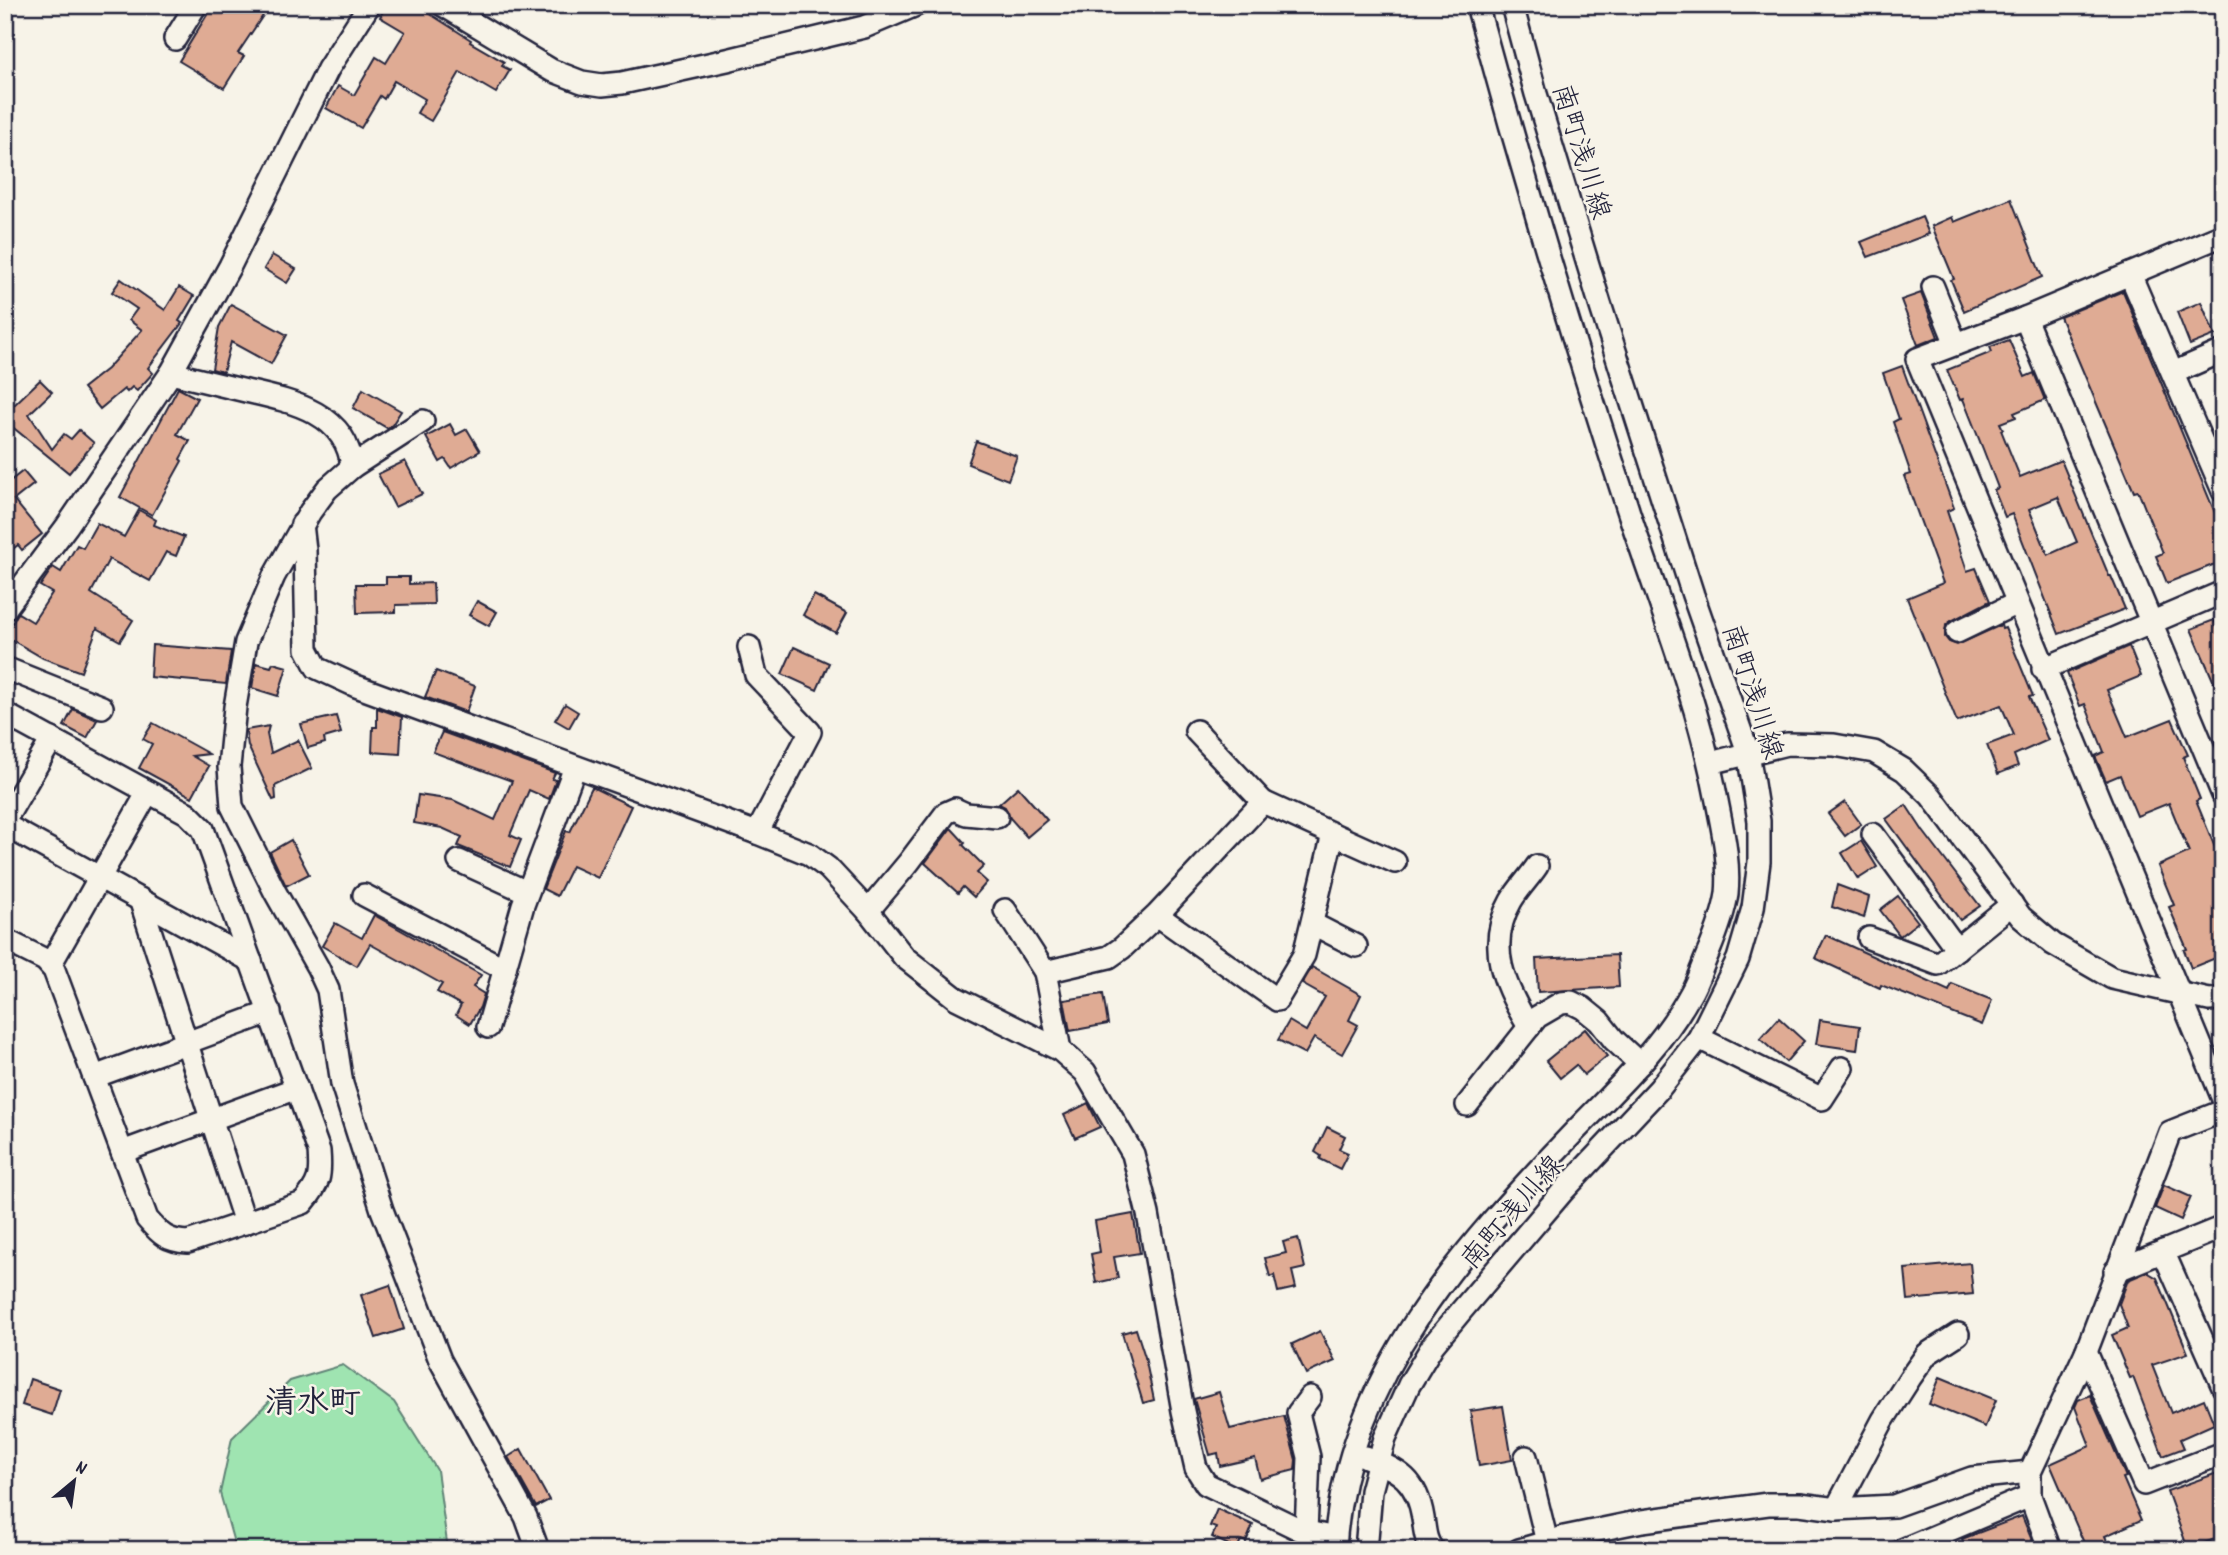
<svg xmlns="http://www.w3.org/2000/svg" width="2228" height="1555" font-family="Dekko,'Klee One',sans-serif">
  <rect width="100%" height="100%" fill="#f7f3e8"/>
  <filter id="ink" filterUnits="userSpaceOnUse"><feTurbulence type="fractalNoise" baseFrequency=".0143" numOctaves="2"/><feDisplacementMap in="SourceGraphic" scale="14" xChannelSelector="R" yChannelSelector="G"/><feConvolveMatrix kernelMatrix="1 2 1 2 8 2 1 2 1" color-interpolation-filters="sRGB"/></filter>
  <g filter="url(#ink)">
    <polygon fill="#9fe4b1" stroke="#608376" stroke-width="2" points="343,1365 394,1402 437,1470 448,1550 236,1550 220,1493 232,1438 290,1381"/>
    <g fill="#dfab94" stroke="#22223b" stroke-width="2" fill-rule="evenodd">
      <polygon points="213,5 270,5 238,53 244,56 224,88 179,61"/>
      <polygon points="386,5 416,5 471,40 470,42 504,62 502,66 510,70 496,93 460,72 431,121 417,113 425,99 394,81 384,99 380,96 361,128 326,108 338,86 354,95 376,57 386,63 405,32 380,17"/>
      <polygon points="2011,199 2042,277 1964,311 1951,280 1954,279 1932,226 1952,217 1954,222"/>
      <polygon points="1922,217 1929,234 1868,257 1861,242"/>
      <polygon points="272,255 296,269 287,283 264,269"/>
      <polygon points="121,279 165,310 179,287 194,296 179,321 182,323 148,368 153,373 137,391 132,387 127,392 124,389 100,409 83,388 107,369 142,330 129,320 137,309 112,292"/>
      <polygon points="2123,291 2223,532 2223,561 2167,583 2156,556 2163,553 2138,491 2134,492 2060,317"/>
      <polygon points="1921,293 1938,337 1918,345 1901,300"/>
      <polygon points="2201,302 2215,335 2190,345 2177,312"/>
      <polygon points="231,304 287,335 271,364 231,342 223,372 212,369 219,327"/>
      <path d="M 2009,340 L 2025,377 L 2034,373 L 2045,400 L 2014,413 L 2016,417 L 2000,423 L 2003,429 L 2001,430 L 2020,477 L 2061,460 L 2109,576 L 2111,576 L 2125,609 L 2059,634 L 2012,514 L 2005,517 L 1994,490 L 1998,488 L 1983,449 L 1963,399 L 1960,400 L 1947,370 L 1992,352 L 1990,347 ZM 2058,497 L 2077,542 L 2048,555 L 2029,509 Z"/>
      <polygon points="1902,366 1954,508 1947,511 1967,571 1976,568 1990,601 1951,621 1946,625 1945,637 1949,642 1957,645 2001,625 2002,629 2005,628 2033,696 2029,697 2048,740 2014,755 2018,766 1998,774 1987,745 2014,735 2001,705 1957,722 1907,598 1943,583 1904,476 1911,474 1893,422 1899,419 1883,373"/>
      <polygon points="40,380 52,392 29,414 52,449 64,434 71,439 79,430 94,443 69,473 5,421 5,392 14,405"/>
      <polygon points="178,388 197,398 177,434 190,441 180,459 182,461 152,515 120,497"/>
      <polygon points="363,389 401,411 392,425 387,428 353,408"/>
      <polygon points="450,424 456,435 467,429 480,451 451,468 445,459 440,462 426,437"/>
      <polygon points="976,441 1017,456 1008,480 968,464"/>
      <polygon points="405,461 422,494 395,507 378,474"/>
      <polygon points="23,471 34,484 14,500 42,534 22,550 18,545 5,555 5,485"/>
      <polygon points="139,510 156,520 154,525 184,537 176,556 166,552 150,581 109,559 91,593 133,620 120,641 97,628 81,672 43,658 5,636 18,613 33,622 52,593 40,586 53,567 61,572 77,545 83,548 97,523 124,537"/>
      <polygon points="386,577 409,577 409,584 433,583 434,604 396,605 396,612 357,613 356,584 386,584"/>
      <polygon points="814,595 847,613 836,633 803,615"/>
      <polygon points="477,601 497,612 489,626 469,615"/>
      <polygon points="2214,620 2223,642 2222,701 2191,629"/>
      <polygon points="152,645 231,651 226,684 150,677"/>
      <polygon points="2129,646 2141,676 2107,690 2127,737 2172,719 2188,755 2183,757 2200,799 2196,801 2216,850 2223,848 2223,955 2191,968 2184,950 2187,949 2169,907 2174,905 2158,866 2189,852 2169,803 2137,816 2120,775 2106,781 2095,756 2104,752 2085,704 2080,706 2067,673"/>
      <polygon points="794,647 829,663 817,690 782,674"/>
      <polygon points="256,663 271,667 273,663 287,667 278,696 252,688"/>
      <polygon points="436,671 475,686 466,712 425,697"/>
      <polygon points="565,704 578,712 569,728 555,720"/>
      <polygon points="377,708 402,717 400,754 372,752 373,727 377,727"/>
      <polygon points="73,709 97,720 87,738 64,726"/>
      <polygon points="336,716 341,733 324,738 325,743 308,748 301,724"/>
      <polygon points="153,723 209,754 192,756 209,766 192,797 139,768 152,744 143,739"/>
      <polygon points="269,726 267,734 271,753 298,740 312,768 275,786 276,799 273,800 248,746 246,732 246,730"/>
      <polygon points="442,732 555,773 552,779 556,780 549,799 529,790 510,835 521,840 510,867 458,846 462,837 442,828 414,823 418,795 453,800 495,820 512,781 433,752"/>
      <polygon points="592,787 631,806 598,878 572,866 557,896 543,889 566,831 570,832"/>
      <polygon points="1018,787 1047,820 1027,837 1010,818 1005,807 999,804"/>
      <polygon points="1845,802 1861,824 1845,836 1828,814"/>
      <polygon points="1906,805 1923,831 1980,906 1960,920 1886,819"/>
      <polygon points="951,828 965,843 963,845 984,866 977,873 987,882 974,897 963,887 958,893 925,863"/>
      <polygon points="291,840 309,874 286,886 270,852"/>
      <polygon points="1861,841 1877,867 1858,879 1842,853"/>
      <polygon points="1837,885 1869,897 1864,918 1832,907"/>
      <polygon points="1898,896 1918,922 1900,936 1880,910"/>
      <polygon points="374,915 481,975 473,987 484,994 480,1007 470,1024 456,1015 461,1005 437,992 442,984 370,944 357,966 322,946 335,923 362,938"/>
      <polygon points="1826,935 1949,991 1952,984 1992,1000 1982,1025 1881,985 1880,988 1815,958"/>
      <polygon points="1617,955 1619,987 1538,992 1536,959"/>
      <polygon points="1312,967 1361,995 1349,1020 1358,1025 1342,1054 1314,1038 1305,1054 1278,1040 1289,1021 1306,1031 1325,997 1302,984"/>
      <polygon points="1103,994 1108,1024 1070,1031 1064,1000"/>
      <polygon points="1779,1018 1804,1041 1786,1062 1760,1039"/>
      <polygon points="1820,1020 1860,1026 1857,1050 1816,1044"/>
      <polygon points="1585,1029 1607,1056 1584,1075 1576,1065 1560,1078 1546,1061"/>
      <polygon points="1088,1103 1100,1127 1075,1138 1064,1115"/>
      <polygon points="1327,1127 1345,1136 1339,1149 1348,1153 1340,1169 1320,1159 1321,1156 1315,1152"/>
      <polygon points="2164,1185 2191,1197 2181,1220 2155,1208"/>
      <polygon points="1133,1214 1140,1253 1114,1257 1118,1278 1096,1283 1091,1254 1100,1252 1095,1221"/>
      <polygon points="1298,1238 1305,1268 1292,1271 1296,1288 1278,1292 1274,1275 1270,1277 1265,1258 1286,1253 1283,1242"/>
      <polygon points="1970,1263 1973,1294 1908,1300 1905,1269"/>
      <polygon points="2147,1272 2157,1278 2188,1353 2152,1365 2171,1413 2204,1399 2214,1424 2180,1439 2184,1448 2163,1456 2133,1377 2130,1378 2112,1335 2128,1328 2119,1304 2128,1280"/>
      <polygon points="390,1285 404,1329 376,1338 361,1295"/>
      <polygon points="1136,1329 1145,1357 1154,1400 1143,1403 1122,1333"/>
      <polygon points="1320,1331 1335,1361 1306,1374 1292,1344"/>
      <polygon points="1940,1377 1996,1400 1985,1427 1929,1404"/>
      <polygon points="30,1379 60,1389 52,1415 22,1405"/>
      <polygon points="1219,1392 1230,1429 1284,1416 1296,1460 1295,1470 1260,1479 1255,1458 1220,1466 1218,1453 1210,1455 1194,1399"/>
      <polygon points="2090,1395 2126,1477 2123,1478 2141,1520 2105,1536 2111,1550 2087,1550 2050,1464 2090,1446 2075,1407 2078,1400"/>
      <polygon points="1503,1406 1512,1460 1479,1466 1470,1411"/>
      <polygon points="521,1449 549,1500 536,1507 508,1457"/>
      <polygon points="2223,1471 2223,1536 2188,1549 2167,1491"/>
      <polygon points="1217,1509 1253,1525 1246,1542 1241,1540 1237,1549 1212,1537 1216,1528 1210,1526"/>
      <polygon points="2022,1516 2036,1550 1967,1550 1962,1539"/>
    </g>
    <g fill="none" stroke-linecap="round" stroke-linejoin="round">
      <defs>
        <g id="minor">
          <path d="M 369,5 L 328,69 L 230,266 L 171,373 C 196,379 221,385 246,391 C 290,401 347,412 352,467 L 327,489 L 310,512 L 274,576 L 246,642 L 235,707 L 229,767 L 232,806 L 275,892 L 318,968 L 328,990 L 342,1084 L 382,1210 L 440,1360 L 526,1517 L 538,1550"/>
          <polyline points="443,5 551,70 582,82 602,85 622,83 727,60 864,27 916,5"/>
          <polyline points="175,39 196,5"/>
          <polyline points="2223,235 2025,318 1917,359 2223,1099"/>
          <polyline points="2130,274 2223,491"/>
          <polyline points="1933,287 1956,344"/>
          <polyline points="2025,318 2223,795"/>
          <polyline points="2173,373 2223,351"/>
          <polyline points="352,467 423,421"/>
          <polyline points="302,524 305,550 307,649 317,668 356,686 757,833 809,854 828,868 868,911 904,957 956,998 1060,1050 1085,1072 1133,1154 1148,1214 1183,1411 1196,1468 1206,1484 1303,1531 1335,1538"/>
          <polyline points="5,609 67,526 171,373"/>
          <polyline points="1957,632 2017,603"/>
          <polyline points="749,647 756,675 810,732 757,833"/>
          <polyline points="5,668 102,707"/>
          <polyline points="2043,669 2223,592"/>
          <path d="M 5,714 L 187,813 L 203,829 L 319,1151 C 321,1176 320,1183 303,1203 L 188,1242 C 167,1241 161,1235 147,1219 L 54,970 L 45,960 L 5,940"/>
          <polyline points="1196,731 1263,802"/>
          <polyline points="1710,763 1787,744 1834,745 1874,752 1904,770 1931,796 2021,917 2053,944 2112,978 2209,1000 2223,999"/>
          <polyline points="5,820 52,739"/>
          <polyline points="5,825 251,961"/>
          <polyline points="1333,834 1395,862"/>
          <polyline points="1873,834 1957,949"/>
          <polyline points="459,861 527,892"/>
          <polyline points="364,895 505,969"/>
          <polyline points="140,899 245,1223"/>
          <polyline points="1005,910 1045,972"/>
          <polyline points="868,911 909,862 946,813 955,809 966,814 997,817"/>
          <polyline points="1313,924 1356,946"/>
          <polyline points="1869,938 1938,964 2012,904"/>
          <polyline points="50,965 148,792"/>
          <polyline points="488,1027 523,905 575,767"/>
          <path d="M 1529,1027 C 1505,987 1485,946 1511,901 C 1518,889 1529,878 1537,866"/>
          <polyline points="1699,1038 1822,1099 1842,1068"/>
          <polyline points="1060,1050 1045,972 1109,957 1122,948 1157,915 1263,802 1333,834 1304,955 1277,1000 1157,915"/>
          <polyline points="94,1077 270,1012"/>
          <polyline points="1467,1105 1537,1017 1561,1003 1571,1002 1583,1008 1599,1021 1614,1040 1640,1064"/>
          <polyline points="122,1152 297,1088"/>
          <polyline points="2163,1251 2223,1387"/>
          <polyline points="2115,1271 2223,1227"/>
          <polyline points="2086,1352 2144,1484 2223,1453"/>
          <path d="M 1366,1457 C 1400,1470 1417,1480 1423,1518 C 1425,1530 1425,1541 1433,1550"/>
          <polyline points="1526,1457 1547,1542"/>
          <polyline points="2030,1496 2050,1550"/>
          <polyline points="1836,1509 1883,1420 1910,1378 1927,1354 1958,1334"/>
          <polyline points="1306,1532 1309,1457 1298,1413 1310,1397"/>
          <path d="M 1335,1550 C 1343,1378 1465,1246 1577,1129 C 1619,1086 1664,1044 1692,991 C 1699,978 1703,964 1709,951 C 1716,934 1724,913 1727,894 C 1730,862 1723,832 1717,801 C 1699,705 1663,614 1632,522 C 1576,352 1524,179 1477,5"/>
          <polyline points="1366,1550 1371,1491 1385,1438 1409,1385 1433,1345 1462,1310 1564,1190 1659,1089 1699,1038 1738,959 1753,908 1759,862 1759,821 1748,752 1693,595 1600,304 1536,94 1512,5"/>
          <polyline points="1519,1550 1564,1537 1642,1521 1768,1504 1800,1504 1836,1509 1894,1506 1972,1478 2030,1472"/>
          <polyline points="1902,1550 2030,1496 2030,1472 2086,1352 2170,1132 2223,1111"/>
        </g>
      </defs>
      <use href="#minor" stroke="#22223b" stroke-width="26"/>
      <use href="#minor" stroke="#f7f3e8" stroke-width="21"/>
    </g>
  </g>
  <g text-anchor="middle" stroke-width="5" stroke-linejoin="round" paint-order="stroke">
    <g font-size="28" fill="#22223b" stroke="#f7f3e8">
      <text transform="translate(1583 151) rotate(73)" y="10">南町浅川線</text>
      <text transform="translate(1754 691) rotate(72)" y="10">南町浅川線</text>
      <text transform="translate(1511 1211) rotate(-49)" y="10">南町浅川線</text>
    </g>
    <g font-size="32" font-weight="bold" fill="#22223b" stroke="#f7f3e8">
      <text x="313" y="1412">清水町</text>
    </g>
  </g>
  <rect width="2228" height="1555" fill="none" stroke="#f7f3e8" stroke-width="28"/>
  <rect x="14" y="14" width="2200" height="1527" fill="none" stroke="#22223b" stroke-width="2.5" filter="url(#ink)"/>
  <g transform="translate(74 1481) rotate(29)" stroke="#f7f3e8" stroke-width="5" paint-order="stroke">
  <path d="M0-5L12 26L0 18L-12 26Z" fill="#22223b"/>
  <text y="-10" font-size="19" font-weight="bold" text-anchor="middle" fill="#22223b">N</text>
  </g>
</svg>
